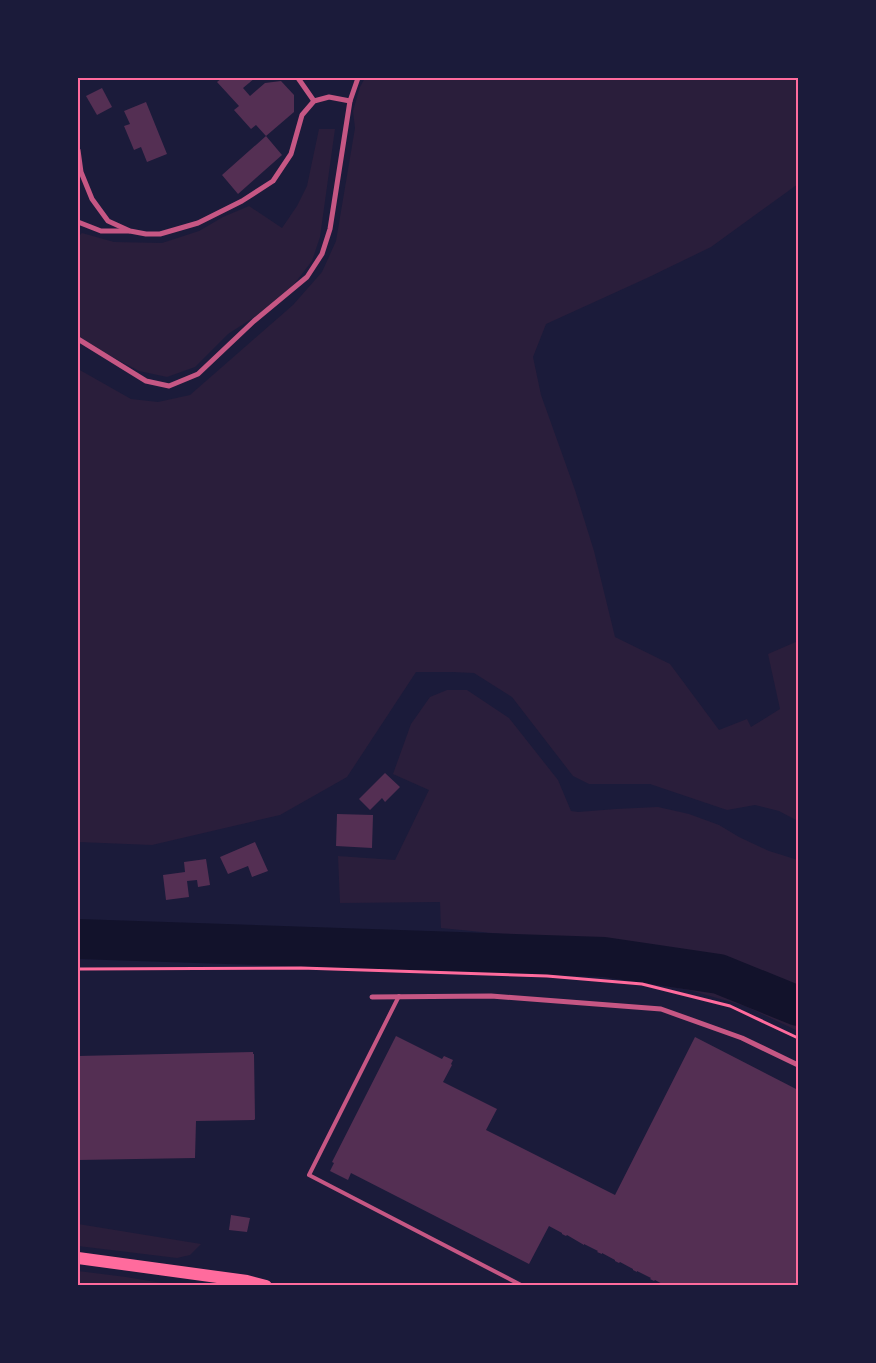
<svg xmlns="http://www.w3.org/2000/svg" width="876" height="1363" font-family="Overpass,sans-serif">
  <rect width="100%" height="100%" fill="#1b1b3a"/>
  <g fill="#2a1e3b">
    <polygon points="365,78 798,78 798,184 711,247 647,278 546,324 533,357 541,395 575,490 594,551 615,637 670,664 719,730 747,719 751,727 780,709 768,654 798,641 798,824 796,820 779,811 755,805 727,810 650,784 589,784 573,776 512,697 474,673 452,672 416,672 347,777 280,815 152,845 78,842 78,369 131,399 158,402 190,395 293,305 322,272 336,241 355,128 353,111 360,87"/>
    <polygon points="319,129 335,129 320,237 312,261 288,292 256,316 228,334 195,367 167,377 139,371 78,339 78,237 82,233 114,242 162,243 199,231 223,217 249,206 282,228 297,206 307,186"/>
    <polygon points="447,690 467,690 509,718 558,780 571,811 578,812 616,809 658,807 689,814 719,825 739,837 769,851 798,860 798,993 753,969 706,957 593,943 441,928 440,902 340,903 338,856 395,860 429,790 393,774 411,724 430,697"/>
    <polygon points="668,971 683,973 718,982 798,1017 798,1031 745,1006 689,990 665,986"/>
    <polygon points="78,1224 201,1244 190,1255 177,1258 78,1246"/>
    <polygon points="78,1271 126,1277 174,1285 78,1285"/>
  </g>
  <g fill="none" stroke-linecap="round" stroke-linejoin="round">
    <polyline stroke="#12122b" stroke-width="40" points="78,939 604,957 719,974 798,1006"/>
  </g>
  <g fill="#542f53">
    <polygon points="222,78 255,78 243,88 250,96 265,83 281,81 294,95 294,112 266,136 282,155 238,194 222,175 266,136 256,125 251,129 234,110 239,106 217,82"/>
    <polygon points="102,88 112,107 97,115 86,96"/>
    <polygon points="146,102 167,154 147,162 141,147 134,150 124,126 130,124 124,111"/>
    <polygon points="385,773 400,787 385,802 382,798 370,810 359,799"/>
    <polygon points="337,814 373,815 372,848 336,846"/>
    <polygon points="255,842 268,871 252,877 248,866 228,874 220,857"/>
    <polygon points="206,859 210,885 198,887 197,880 187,881 189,897 166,900 163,875 185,872 184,862"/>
    <polygon points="396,1036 442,1059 444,1056 453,1060 451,1064 452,1065 443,1082 497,1109 486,1130 615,1195 695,1037 798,1090 798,1286 666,1286 655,1280 654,1281 650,1279 651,1278 637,1271 637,1272 633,1270 633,1269 620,1262 619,1263 615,1261 615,1260 602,1253 602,1254 597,1252 598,1251 584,1244 584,1245 567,1235 566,1236 562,1234 562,1233 549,1226 529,1264 351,1173 348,1180 330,1171 334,1163 332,1162"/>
    <polygon points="253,1052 253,1054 254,1054 255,1119 254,1120 196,1121 195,1158 78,1160 78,1056"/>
    <polygon points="231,1215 250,1218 247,1232 229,1230"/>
  </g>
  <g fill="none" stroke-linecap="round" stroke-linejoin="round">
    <polyline stroke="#ff6b9d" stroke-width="3" points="78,969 301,968 547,976 642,984 730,1006 798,1038"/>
    <polyline stroke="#c65784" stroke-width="4" points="399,996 309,1175 523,1286"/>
    <g stroke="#c65784" stroke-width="5">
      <polyline points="298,78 314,101"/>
      <polyline points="78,150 81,172 92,199 108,221 130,231 146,234 160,234 198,223 242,201 273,181 291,154 302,115 314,101 329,97 350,101"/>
      <polyline points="78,222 101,231 129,231"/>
      <polyline points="78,339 146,381 169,386 198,374 254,321 307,277 322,254 330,229 350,101 358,78"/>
      <polyline points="372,997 491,996 661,1009 742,1038 798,1065"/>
    </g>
    <polyline stroke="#ff6b9d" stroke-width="12" points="78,1258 247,1281 266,1286"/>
  </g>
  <rect width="876" height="1363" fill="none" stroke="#1b1b3a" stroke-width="158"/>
  <rect x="79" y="79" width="718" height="1205" fill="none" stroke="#ff6b9d" stroke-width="2"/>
</svg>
